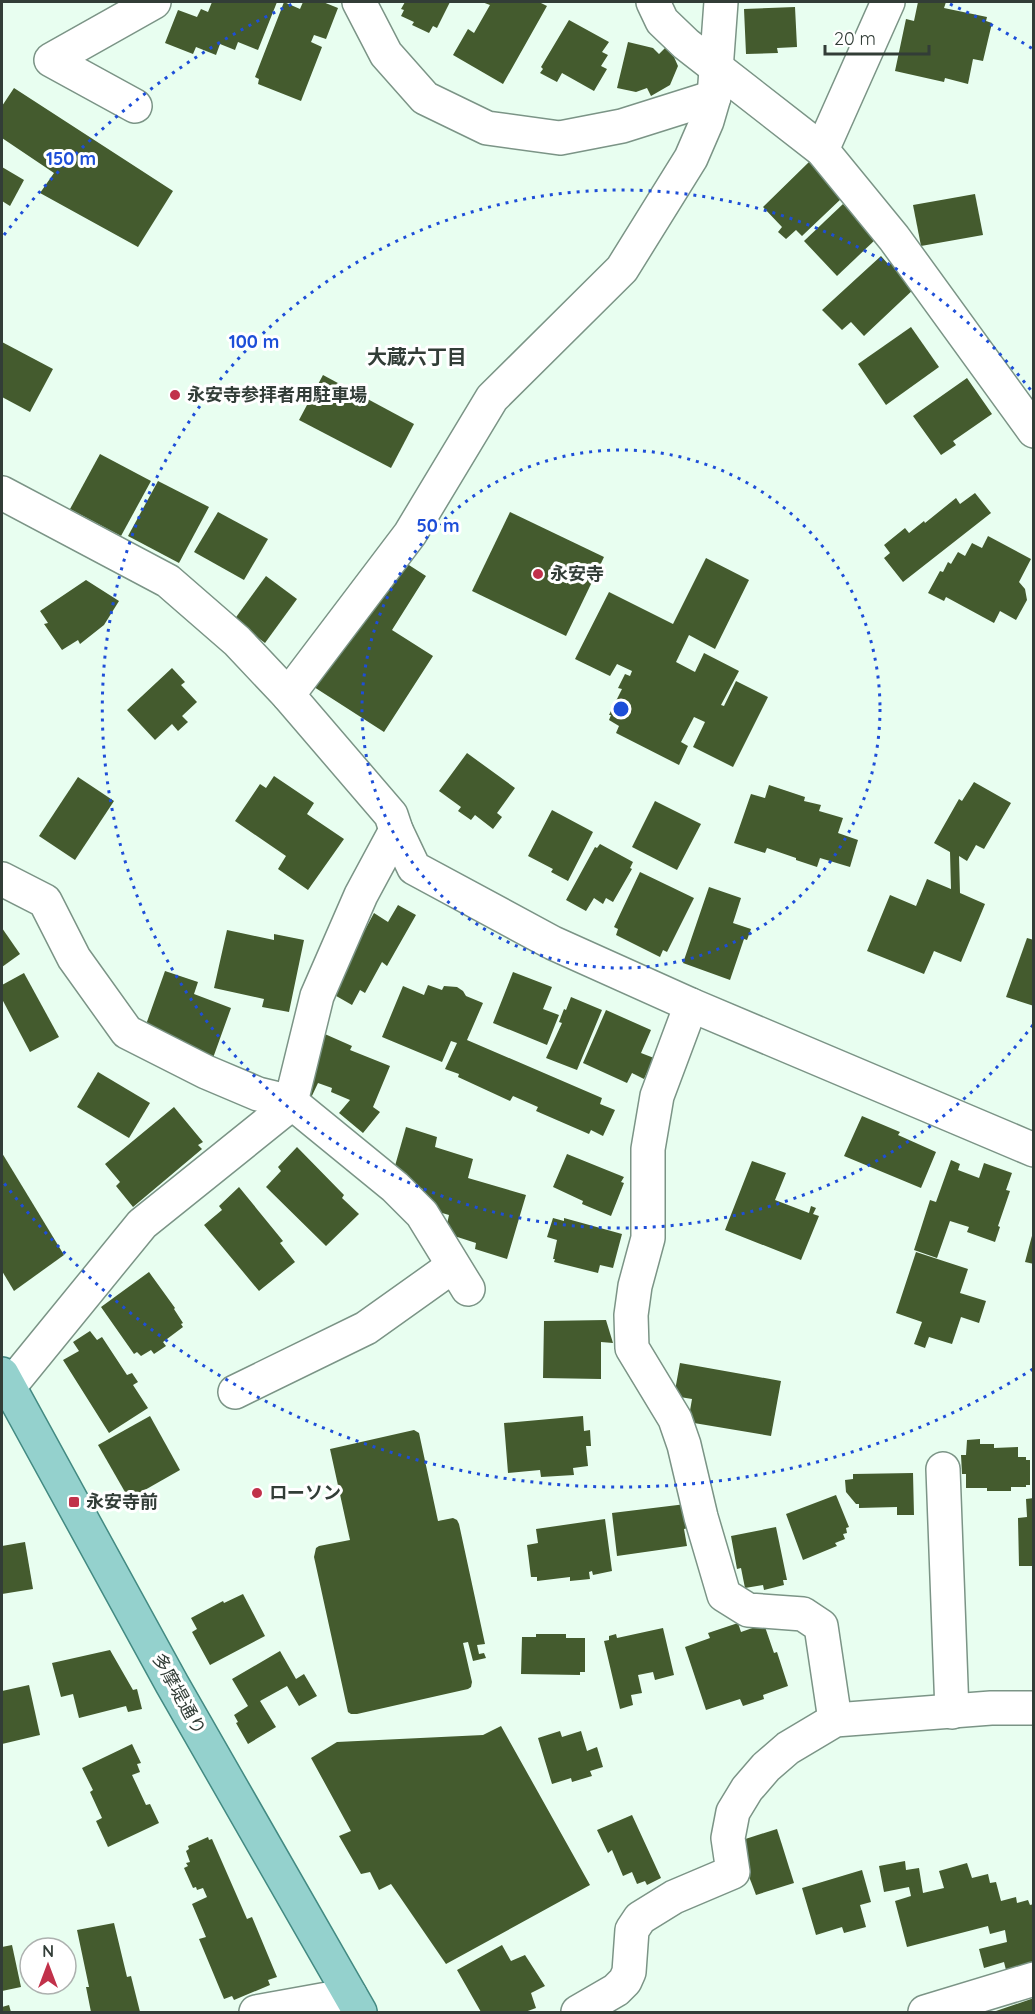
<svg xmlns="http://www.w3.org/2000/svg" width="1035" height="2014" font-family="Quicksand,'Noto Sans JP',sans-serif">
  <rect width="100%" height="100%" fill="#e8fef0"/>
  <g fill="#445b2e">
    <polygon points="212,2 277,2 258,50 238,42 235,50 220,44 216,55 196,47 193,54 165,43 178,10 197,17 201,9 208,12"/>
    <polygon points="284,2 300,9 303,2 323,2 338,8 326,39 314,35 311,42 322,47 301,101 258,84 259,79 255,77"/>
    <polygon points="405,2 450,2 437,28 433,26 429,33 412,25 414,22 401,16 404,10 401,9"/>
    <polygon points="482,2 539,2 547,6 503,84 453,55 468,29 474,33 490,5"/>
    <polygon points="918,2 946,2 944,8 987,17 986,21 992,23 983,61 973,59 968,84 945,78 944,82 895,71 906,19 914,21"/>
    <polygon points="795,7 797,47 777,48 778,53 746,54 744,9"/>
    <polygon points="569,20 609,42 602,52 608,55 601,66 607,69 594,91 562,73 557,82 540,73 543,69 541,67"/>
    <polygon points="628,42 653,48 659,54 665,48 674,57 678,66 670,85 651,96 647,88 636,92 617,88"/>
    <polygon points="14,88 173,191 138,247 40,193 54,173 2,138 2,106"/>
    <polygon points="809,162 843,197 802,236 796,230 786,239 778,232 782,227 763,207"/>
    <polygon points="2,167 24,180 10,206 2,201"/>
    <polygon points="975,194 983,235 921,246 913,205"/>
    <polygon points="843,204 876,239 837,276 804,241"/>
    <polygon points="881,256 889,265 893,262 916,287 864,336 851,322 842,330 822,310"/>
    <polygon points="911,327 939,367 886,405 858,364"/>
    <polygon points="2,342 53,369 30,412 2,397"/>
    <polygon points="323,375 414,424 391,468 299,420"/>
    <polygon points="967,378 992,414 953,441 956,445 941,455 913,416"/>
    <polygon points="100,454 151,481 121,536 70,509"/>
    <polygon points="158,481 209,507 179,563 128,536"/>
    <polygon points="975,493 991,513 903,582 884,558 890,553 884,545 905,528 909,533 924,521 925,523 956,498 960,504"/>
    <polygon points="218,512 268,539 244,580 194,552"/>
    <polygon points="510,512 604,557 566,636 472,591"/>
    <polygon points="988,536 1031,559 1019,582 1025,589 1027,600 1016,620 1000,611 994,623 946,597 944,601 928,593 940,571 943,572 948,562 951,564 958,552 965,556 972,543 982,548"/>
    <polygon points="398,558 426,576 392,630 433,656 384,732 314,687"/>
    <polygon points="706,558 749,580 715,649 689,635 676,662 695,672 704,653 739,671 721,705 724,706 736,681 768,697 733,767 693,747 705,722 694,717 681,742 688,746 679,765 616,733 619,726 609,720 611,715 609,715 622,689 618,688 625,674 630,676 632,671 617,664 610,676 575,659 609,592 673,624"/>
    <polygon points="266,576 297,599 265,643 234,620"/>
    <polygon points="86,580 119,601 104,625 80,644 78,640 62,650 44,624 48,623 40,611"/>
    <polygon points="172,668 185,682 181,685 197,702 182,716 188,722 178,731 172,724 155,740 127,710"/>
    <polygon points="467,753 515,788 497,813 502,817 493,829 475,815 471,820 458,811 461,807 439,791"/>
    <polygon points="274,776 314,803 307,814 344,839 308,890 278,869 286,856 235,821 260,784 266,788"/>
    <polygon points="78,777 114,801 75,860 39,836"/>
    <polygon points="974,782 1011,803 984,849 976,845 967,861 959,856 960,893 985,904 961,962 934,951 924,974 867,951 890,895 916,906 927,879 951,889 950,852 934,843 959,799 962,801"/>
    <polygon points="769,785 805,797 804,801 821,805 819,811 843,818 838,833 858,840 850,867 820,858 817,867 796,860 796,858 767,848 765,853 734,843 751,794 765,798"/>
    <polygon points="655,801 701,824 677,870 632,847"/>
    <polygon points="552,810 593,832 568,881 551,872 553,869 528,856"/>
    <polygon points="600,844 633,862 630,868 632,869 613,902 606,898 603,904 594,898 586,911 566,900 595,847 597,848"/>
    <polygon points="640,872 694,898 667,952 663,950 660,957 616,935 618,929 614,927"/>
    <polygon points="709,887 741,898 733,923 751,929 747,940 744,939 730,980 683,963"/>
    <polygon points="398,905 416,915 387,966 382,962 365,993 360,990 352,1005 331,993 374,913 388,922"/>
    <polygon points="2,928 20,954 2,967"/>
    <polygon points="227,930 274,940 274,934 304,940 289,1012 262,1007 264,999 214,988"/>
    <polygon points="1027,938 1034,940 1034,1006 1006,997"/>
    <polygon points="165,971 198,982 194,994 231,1008 213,1058 143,1033"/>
    <polygon points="513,972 552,987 543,1009 559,1015 547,1045 493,1023"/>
    <polygon points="24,973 59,1037 30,1052 2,999 2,985"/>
    <polygon points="428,985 442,990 444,986 457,987 463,991 466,996 483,1003 467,1040 602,1098 600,1104 615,1110 603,1136 591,1130 589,1134 536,1111 538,1107 513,1096 510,1101 458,1077 459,1074 445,1069 457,1043 451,1041 442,1062 382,1037 403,986 424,995"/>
    <polygon points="571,997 602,1010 577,1070 546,1058 562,1023 559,1022 564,1009 566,1010"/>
    <polygon points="606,1010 651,1030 641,1053 654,1058 644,1079 632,1073 627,1083 583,1063"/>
    <polygon points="318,1031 352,1046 350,1050 390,1066 373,1107 380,1112 363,1133 339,1113 350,1100 331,1092 332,1088 318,1083 310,1100 307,1099"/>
    <polygon points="98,1072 150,1103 129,1138 77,1107"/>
    <polygon points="174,1107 203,1142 198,1145 202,1149 133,1207 116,1186 120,1182 105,1164"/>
    <polygon points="862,1116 900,1132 898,1135 936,1152 921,1188 844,1156"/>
    <polygon points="406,1127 437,1137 435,1147 473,1159 468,1178 526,1195 507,1259 475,1249 476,1243 445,1233 449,1215 418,1206 423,1189 391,1180"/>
    <polygon points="297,1147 344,1195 342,1198 359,1214 326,1246 266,1187 281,1171 278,1167"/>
    <polygon points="2,1153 64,1255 14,1291 2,1271"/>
    <polygon points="567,1154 624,1177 621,1182 624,1183 611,1216 582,1204 583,1201 553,1187"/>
    <polygon points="951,1160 960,1164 958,1170 979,1178 984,1163 1012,1173 1006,1190 1010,1191 998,1226 1000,1227 995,1242 967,1232 969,1227 950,1221 937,1258 914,1250 930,1200 936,1202"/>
    <polygon points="752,1161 786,1173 775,1200 809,1213 811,1206 816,1208 813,1214 819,1216 801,1260 725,1230"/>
    <polygon points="239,1187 283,1241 280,1243 295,1262 259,1291 204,1225 222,1210 219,1206"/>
    <polygon points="553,1218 564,1221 564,1218 622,1234 613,1268 600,1265 598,1273 554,1262 555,1259 553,1259 557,1240 547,1237"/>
    <polygon points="1033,1232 1034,1232 1034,1264 1025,1262"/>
    <polygon points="916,1252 968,1269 960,1293 986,1301 979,1323 961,1317 952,1344 929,1337 925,1348 914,1344 922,1322 896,1313"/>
    <polygon points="149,1272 175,1308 174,1309 183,1323 181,1324 183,1327 163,1342 166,1346 154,1354 151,1350 141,1356 137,1352 134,1354 101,1307"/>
    <polygon points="606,1320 613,1343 601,1342 601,1379 543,1378 544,1321"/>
    <polygon points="90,1331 97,1340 102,1337 127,1375 132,1373 138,1382 133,1385 148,1408 109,1433 63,1360 79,1351 73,1342"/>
    <polygon points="680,1363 781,1381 771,1436 688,1422 692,1399 674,1396"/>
    <polygon points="150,1416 180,1470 129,1499 98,1445"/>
    <polygon points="583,1416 584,1431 590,1430 591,1446 586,1446 588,1466 573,1468 574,1475 541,1477 540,1470 508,1473 504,1423"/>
    <polygon points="414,1430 419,1433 438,1521 453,1518 457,1520 459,1524 485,1644 477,1645 479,1654 484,1653 486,1658 473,1661 468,1642 463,1643 472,1682 471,1687 468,1689 357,1714 351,1714 348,1712 314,1557 316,1548 319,1546 350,1540 330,1449"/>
    <polygon points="980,1439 980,1444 994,1444 994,1448 1018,1447 1018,1457 1026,1457 1026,1460 1030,1460 1030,1485 1026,1485 1026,1487 1011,1487 1011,1491 987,1491 987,1488 966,1488 966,1474 962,1474 961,1455 966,1455 967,1440"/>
    <polygon points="913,1473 914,1515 897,1515 897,1507 859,1508 859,1504 856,1504 846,1492 845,1480 853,1479 853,1474"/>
    <polygon points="836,1495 849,1527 846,1528 847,1533 843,1534 845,1539 835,1543 837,1546 803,1560 786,1514"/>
    <polygon points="1034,1498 1034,1566 1019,1566 1018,1518 1027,1517 1026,1499"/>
    <polygon points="686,1504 688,1528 684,1529 687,1546 617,1556 612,1513"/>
    <polygon points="605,1519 612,1571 593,1575 592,1571 589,1572 590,1579 570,1581 570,1577 537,1581 537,1577 531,1577 527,1545 538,1543 536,1529"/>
    <polygon points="776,1527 787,1580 783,1580 784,1585 764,1590 763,1585 745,1588 741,1568 737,1569 731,1536"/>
    <polygon points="25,1542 33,1589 2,1594 2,1546"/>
    <polygon points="243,1594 265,1636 210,1665 192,1632 197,1629 191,1618 223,1601 224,1603"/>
    <polygon points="738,1623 741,1632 764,1624 774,1653 777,1652 788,1686 763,1695 764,1699 743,1706 740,1699 706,1710 685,1647 710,1638 708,1633"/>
    <polygon points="663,1628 674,1675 655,1680 653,1672 638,1675 642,1693 631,1695 633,1705 620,1709 604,1641 609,1640 609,1636 616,1634 617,1638"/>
    <polygon points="536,1634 566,1634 566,1638 585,1638 585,1672 580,1672 580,1675 521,1674 522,1637 536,1637"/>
    <polygon points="110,1650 133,1690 137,1689 142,1709 128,1712 126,1706 79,1718 73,1694 61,1697 52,1663"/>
    <polygon points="280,1651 296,1679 304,1674 317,1696 299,1706 287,1686 260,1701 276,1727 248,1744 236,1723 238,1722 234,1715 248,1706 232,1679"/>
    <polygon points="29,1685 40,1735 2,1744 2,1691"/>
    <polygon points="501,1726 590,1885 446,1964 391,1884 379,1890 370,1872 361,1874 339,1836 351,1831 311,1758 337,1742 483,1735"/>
    <polygon points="560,1731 562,1737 581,1731 587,1751 597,1747 603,1767 590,1771 592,1776 572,1782 571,1778 552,1784 538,1738"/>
    <polygon points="132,1744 141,1763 137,1764 140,1772 132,1775 146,1805 150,1804 159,1823 108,1847 96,1821 102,1818 90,1792 93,1790 82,1768"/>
    <polygon points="632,1815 661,1878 647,1885 645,1881 637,1884 632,1872 623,1876 612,1850 608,1853 597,1830"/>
    <polygon points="777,1829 794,1883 756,1895 736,1842"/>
    <polygon points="208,1837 209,1840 212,1839 247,1919 252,1917 277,1977 268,1980 270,1985 234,2000 232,1996 224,1999 199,1939 206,1937 192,1904 207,1897 203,1888 197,1890 196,1887 193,1888 184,1868 188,1866 186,1863 190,1862 186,1851 189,1849 188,1846"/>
    <polygon points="905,1861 906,1870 919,1868 923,1893 944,1888 939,1871 967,1863 972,1878 988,1874 990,1883 996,1882 1001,1901 1016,1897 1017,1903 1028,1900 1030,1905 1034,1904 1034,1962 1006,1970 1004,1962 984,1968 979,1949 1007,1942 1005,1930 990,1934 988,1926 907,1947 895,1901 911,1896 909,1887 884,1892 879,1866"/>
    <polygon points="862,1870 871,1902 860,1905 866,1927 844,1933 842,1927 816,1935 802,1888"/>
    <polygon points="114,1923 127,1977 131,1976 140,2012 91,2012 86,1987 89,1987 77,1930"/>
    <polygon points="12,1945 21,1987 2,1991 2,1947"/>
    <polygon points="502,1945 511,1961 525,1955 545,1986 531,1993 536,2008 525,2012 481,2012 457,1970"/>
    <polygon points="1034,1998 1034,2012 993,2012"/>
    <polygon points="9,2005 11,2012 2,2012 2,2007"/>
  </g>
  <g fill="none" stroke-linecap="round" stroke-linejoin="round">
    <defs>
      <g id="minor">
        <polyline points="359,2 386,54 425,98 487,128 560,138 622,126 714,97"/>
        <polyline points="653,2 662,21 686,44 822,150 894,238 1034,431"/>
        <polyline points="135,106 51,60 154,2"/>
        <polyline points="822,150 888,2"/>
        <polyline points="2,493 168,581 237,641 288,695 391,815 396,830 414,868 553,943 691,1005 1034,1150"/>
        <polyline points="288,695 410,534 492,398 622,269 691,158 707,121 714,97 721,2"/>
        <polyline points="2,879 45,901 74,958 127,1032 206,1072 258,1094 291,1102 395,1187 422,1214 468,1289"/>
        <polyline points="691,1005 657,1096 648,1149 648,1238 635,1286 631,1315 632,1348 675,1419 684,1445 701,1517 724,1595 748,1610 803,1614 821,1626 835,1720"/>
        <polyline points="2,1391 9,1387 142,1224 280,1113 291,1102 317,996 361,895 396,830"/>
        <polyline points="235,1392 366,1328 453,1266"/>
        <polyline points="943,1469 952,1712"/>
        <polyline points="256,2012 350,1995"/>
        <polyline points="578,2012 616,1990 625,1981 629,1972 632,1930 640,1918 674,1897 733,1872 728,1838 733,1812 747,1789 766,1767 788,1748 835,1720 991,1708 1034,1708"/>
        <polyline points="925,2012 1034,1979"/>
      </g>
      <polyline id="major" points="2,1374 172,1684 360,2012"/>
    </defs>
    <use href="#minor" stroke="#7b9486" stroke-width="36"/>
    <use href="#major" stroke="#438a82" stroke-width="36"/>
    <use href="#minor" stroke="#fff" stroke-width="33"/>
    <use href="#major" stroke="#94d1cd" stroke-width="33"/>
  </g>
  <g fill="none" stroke="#1d4ed8" stroke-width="3" stroke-dasharray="3 6">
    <circle cx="621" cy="709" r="259"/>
    <path d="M1033 1025A519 519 0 1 1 1033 393"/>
    <path d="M1033 1369A778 778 0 0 1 4 1183M4 235A778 778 0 0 1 292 4M950 4A778 778 0 0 1 1033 49"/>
  </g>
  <g fill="#c1314a" stroke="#fff" stroke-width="2">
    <circle cx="175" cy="395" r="6"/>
    <circle cx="538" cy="574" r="6"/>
    <circle cx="257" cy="1493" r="6"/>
    <rect x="68" y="1496" width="12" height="12" rx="3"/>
  </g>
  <g text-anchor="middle" stroke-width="6" stroke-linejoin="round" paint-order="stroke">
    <g font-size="18" font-weight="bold" fill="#323d37" stroke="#fff" text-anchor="start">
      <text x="187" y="401">永安寺参拝者用駐車場</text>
      <text x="550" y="580">永安寺</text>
      <text x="269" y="1499">ローソン</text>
      <text x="86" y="1508">永安寺前</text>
    </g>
    <g font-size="18" fill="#323d37" stroke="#fff">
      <text transform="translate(179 1694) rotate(61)" y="6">多摩堤通り</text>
    </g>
    <g font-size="20" font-weight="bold" fill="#323d37" stroke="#fff">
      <text x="417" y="364">大蔵六丁目</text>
    </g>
  </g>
  <circle cx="621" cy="709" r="9" fill="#1d4ed8" stroke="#fff" stroke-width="3"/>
  <g font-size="18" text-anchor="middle" font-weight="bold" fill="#1d4ed8" stroke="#fff" stroke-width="6" stroke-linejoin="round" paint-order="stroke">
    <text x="71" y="165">150 m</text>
    <text x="254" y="348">100 m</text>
    <text x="438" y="532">50 m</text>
  </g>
  <rect width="1035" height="2014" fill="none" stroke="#323d37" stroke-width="6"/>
  <g transform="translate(48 1966)"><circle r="28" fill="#ffffff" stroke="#adb1af" stroke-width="1.5"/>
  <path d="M0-4.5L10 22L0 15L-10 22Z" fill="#c1314a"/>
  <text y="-9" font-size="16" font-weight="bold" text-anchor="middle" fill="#323d37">N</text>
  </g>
  <path d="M825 45v9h104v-9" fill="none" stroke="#323d37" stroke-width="3"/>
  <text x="834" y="45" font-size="18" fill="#323d37" stroke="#ffffff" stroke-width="4.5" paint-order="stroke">20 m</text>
</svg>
